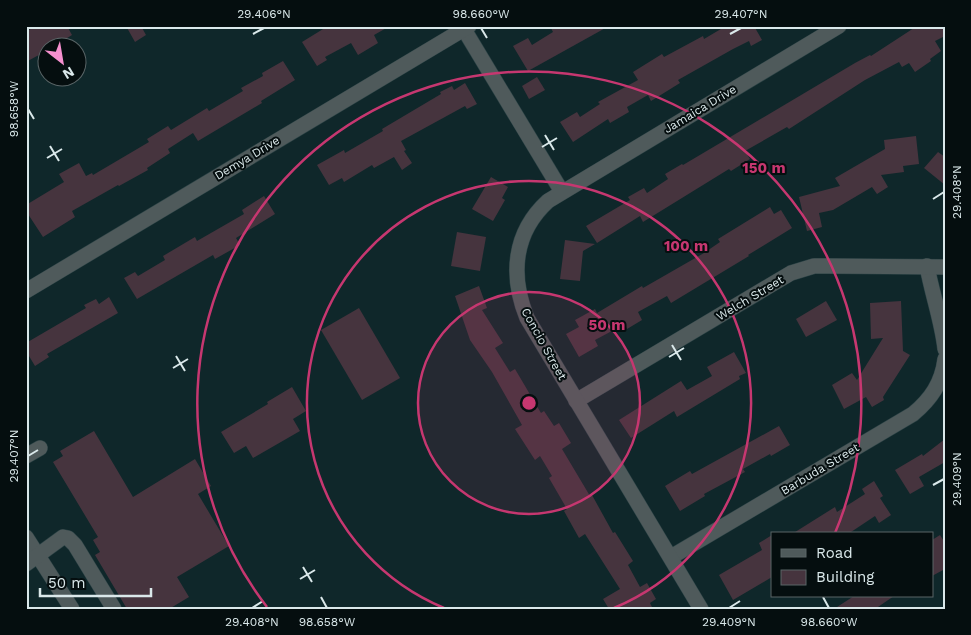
<svg xmlns="http://www.w3.org/2000/svg" width="971" height="635" font-family="'Work Sans',sans-serif">
  <rect width="100%" height="100%" fill="#0f272a"/>
  <g fill="#46343e">
    <polygon points="35,26 67,26 72,35 51,48 48,48 48,50 26,62 26,32"/>
    <polygon points="126,26 141,26 146,35 135,42"/>
    <polygon points="328,26 390,26 374,35 378,43 358,55 351,43 325,57 327,60 317,66 302,42"/>
    <polygon points="550,26 609,26 528,71 513,46 528,38 532,45 553,32"/>
    <polygon points="726,26 754,26 762,40 751,46 749,41 733,49 678,80 680,83 651,101 648,95 627,107 629,112 610,123 608,119 573,142 560,122 577,112 580,117 600,104 598,102 638,80 633,72 662,54 664,57 703,36 704,39"/>
    <polygon points="917,26 945,26 945,36 935,41 941,51 930,59 931,61 915,72 909,63 902,67 899,62 865,80 789,129 787,127 745,151 750,159 731,171 729,169 643,222 640,216 597,243 586,226 630,200 628,197 644,188 647,193 668,179 665,174 682,164 683,165 855,63 870,55 871,56"/>
    <polygon points="283,61 295,80 261,101 262,103 198,141 193,133 168,149 170,153 147,168 148,170 119,186 118,185 72,211 75,217 43,237 26,211 26,205 64,182 59,174 79,163 86,176 92,173 93,175 149,142 147,139 168,126 171,130 207,108 209,111 243,91 241,88 263,76 262,73"/>
    <polygon points="537,77 545,90 529,99 522,86"/>
    <polygon points="465,83 477,104 467,109 465,106 401,141 406,150 404,151 412,163 402,170 394,157 374,168 372,165 344,182 342,178 329,185 317,165 344,150 345,153 383,131 382,129 441,94 440,92 452,86 454,90"/>
    <polygon points="916,136 919,164 903,166 904,172 881,175 888,187 877,194 872,187 833,210 819,213 822,227 807,231 799,197 840,186 835,178 885,149 884,140"/>
    <polygon points="938,152 945,157 945,185 924,168"/>
    <polygon points="491,177 508,187 502,198 505,200 493,221 472,209"/>
    <polygon points="264,196 275,214 236,238 240,245 215,259 213,255 137,299 124,278 135,272 138,276 165,260 163,256 195,237 197,241 244,214 242,210"/>
    <polygon points="770,207 774,214 781,210 792,228 748,255 749,256 671,303 667,296 638,312 642,320 627,329 625,324 595,340 598,346 579,357 566,334 579,327 575,320 595,309 597,313 642,286 643,288 704,253 720,242 718,239"/>
    <polygon points="457,232 486,237 480,271 451,266"/>
    <polygon points="565,240 595,244 583,251 580,281 560,279"/>
    <polygon points="479,286 487,308 482,310 503,343 495,348 510,372 515,369 541,413 544,411 554,426 559,423 571,443 562,449 590,496 592,495 613,533 615,532 633,561 628,565 640,587 647,583 656,599 650,603 653,609 609,609 603,599 620,589 585,534 579,538 564,511 567,509 549,478 552,476 540,456 535,460 515,429 522,425 492,372 470,340 455,296"/>
    <polygon points="109,297 118,313 47,354 49,357 35,366 26,351 26,343 86,308 84,305 96,299 99,304"/>
    <polygon points="826,301 837,320 806,337 796,319"/>
    <polygon points="901,301 903,351 910,355 883,397 884,400 872,407 866,397 844,409 832,385 852,373 857,380 883,338 871,339 870,303"/>
    <polygon points="359,308 400,378 362,400 321,330"/>
    <polygon points="734,352 746,373 739,376 740,379 677,417 674,411 631,438 619,420 681,381 687,390 712,376 707,367"/>
    <polygon points="292,387 306,411 293,419 300,431 253,458 246,446 234,453 221,432 268,404 267,402"/>
    <polygon points="779,426 790,445 771,456 770,454 743,469 745,472 704,494 705,496 680,511 665,486 690,471 692,474"/>
    <polygon points="94,431 133,497 195,459 211,486 198,494 229,546 177,577 189,597 169,609 127,609 95,555 100,552 93,540 98,537 53,462 63,456 60,451"/>
    <polygon points="945,439 945,462 919,477 924,486 910,494 895,470 922,454 923,456"/>
    <polygon points="874,481 883,496 880,498 891,515 879,523 875,516 848,534 792,534 835,507 837,512 865,494 862,489"/>
    <polygon points="772,535 772,577 733,600 719,575 762,550 759,543"/>
    <polygon points="940,535 945,543 945,569 932,576 932,540"/>
    <polygon points="854,596 894,596 875,609 834,609"/>
  </g>
  <g fill="none" stroke-linecap="round" stroke-linejoin="round">
    <defs>
      <g id="minor">
        <polyline points="462,26 562,192"/>
        <path d="M 927,266 C 932,294 942,321 945,349"/>
        <polyline points="26,291 469,26"/>
        <polyline points="576,401 791,273 814,266 827,266 945,267"/>
        <polyline points="26,456 40,448"/>
        <polyline points="26,537 72,609"/>
        <path d="M 671,557 L 913,414 C 931,399 942,383 945,359"/>
        <polyline points="26,564 63,537 68,538 75,545 114,609"/>
        <path d="M 701,609 L 527,318 C 510,276 513,233 548,201 L 839,26"/>
      </g>
    </defs>
    <use href="#minor" stroke="#2b4245" stroke-width="16"/>
    <use href="#minor" stroke="#4f5a5b" stroke-width="15"/>
  </g>
  <path fill="none" stroke="#dae8ea" stroke-width="2" d="M 481,28 L 487,38M 253,34 L 264,28M 730,34 L 741,28M 28,109 L 34,119M 545,135 L 554,150M 50,146 L 59,161M 542,147 L 557,138M 47,158 L 62,149M 933,199 L 944,192M 672,345 L 681,360M 176,356 L 185,371M 669,357 L 684,348M 173,368 L 188,359M 28,456 L 38,450M 933,485 L 944,479M 303,567 L 312,582M 300,579 L 315,570M 321,597 L 327,608M 823,597 L 829,608M 252,608 L 263,601M 729,608 L 740,601"/>
  <circle cx="529" cy="403" r="111" fill="#c63770" fill-opacity=".12"/>
  <g fill="none" stroke="#c63770" stroke-width="2.5">
    <circle cx="529" cy="403" r="111"/>
    <path d="M444 608A222 222 0 1 1 614 608"/>
    <path d="M267 607A332 332 0 1 1 835 533"/>
  </g>
  <g text-anchor="middle" stroke-width="4" stroke-linejoin="round" paint-order="stroke">
    <g font-size="12" fill="#dae8ea" stroke="#050e0f">
      <text transform="translate(700 109) rotate(-31)" y="4">Jamaica Drive</text>
      <text transform="translate(247 158) rotate(-31)" y="4">Demya Drive</text>
      <text transform="translate(750 298) rotate(-31)" y="4">Welch Street</text>
      <text transform="translate(544 344) rotate(61)" y="4">Concio Street</text>
      <text transform="translate(820 469) rotate(-31)" y="4">Barbuda Street</text>
    </g>
  </g>
  <circle cx="529" cy="403" r="8" fill="#c63770" stroke="#050e0f" stroke-width="2.5"/>
  <g font-size="15" text-anchor="middle" font-weight="bold" fill="#c63770" stroke="#050e0f" stroke-width="4" stroke-linejoin="round" paint-order="stroke">
    <text x="764" y="173">150 m</text>
    <text x="686" y="251">100 m</text>
    <text x="607" y="330">50 m</text>
  </g>
  <rect width="971" height="635" fill="none" stroke="#050e0f" stroke-width="55"/>
  <rect x="771" y="532" width="162" height="65" fill="#050e0f" stroke="#5a6567"/>
  <rect x="781" y="549" width="25" height="8" fill="#4f5a5b" stroke="#5a6567"/>
  <text x="816" y="558" font-size="15" fill="#dae8ea">Road</text>
  <rect x="781" y="570" width="25" height="15" fill="#46343e" stroke="#5a6567"/>
  <text x="816" y="582" font-size="15" fill="#dae8ea">Building</text>
  <g transform="translate(62 62) rotate(149)"><circle r="24" fill="#050e0f" stroke="#5a6567"/>
  <path d="M0-4L9 19L0 12L-9 19Z" fill="#f690cf"/>
  <text y="-8" font-size="14" font-weight="bold" text-anchor="middle" fill="#dae8ea">N</text>
  </g>
  <path d="M40 588v8h111v-8" fill="none" stroke="#dae8ea" stroke-width="2.5"/>
  <text x="48" y="588" font-size="15" fill="#dae8ea" stroke="#050e0f" stroke-width="4" paint-order="stroke">50 m</text>
  <rect x="28" y="28" width="916" height="580" fill="none" stroke="#dae8ea" stroke-width="2"/>
  <g font-size="12" text-anchor="middle" fill="#dae8ea">
    <text x="264" y="18">29.406°N</text>
    <text x="481" y="18">98.660°W</text>
    <text x="741" y="18">29.407°N</text>
    <text transform="translate(14 109) rotate(-90)" y="4">98.658°W</text>
    <text transform="translate(957 192) rotate(-90)" y="4">29.408°N</text>
    <text transform="translate(14 456) rotate(-90)" y="4">29.407°N</text>
    <text transform="translate(957 479) rotate(-90)" y="4">29.409°N</text>
    <text x="252" y="626">29.408°N</text>
    <text x="327" y="626">98.658°W</text>
    <text x="729" y="626">29.409°N</text>
    <text x="829" y="626">98.660°W</text>
  </g>
</svg>
